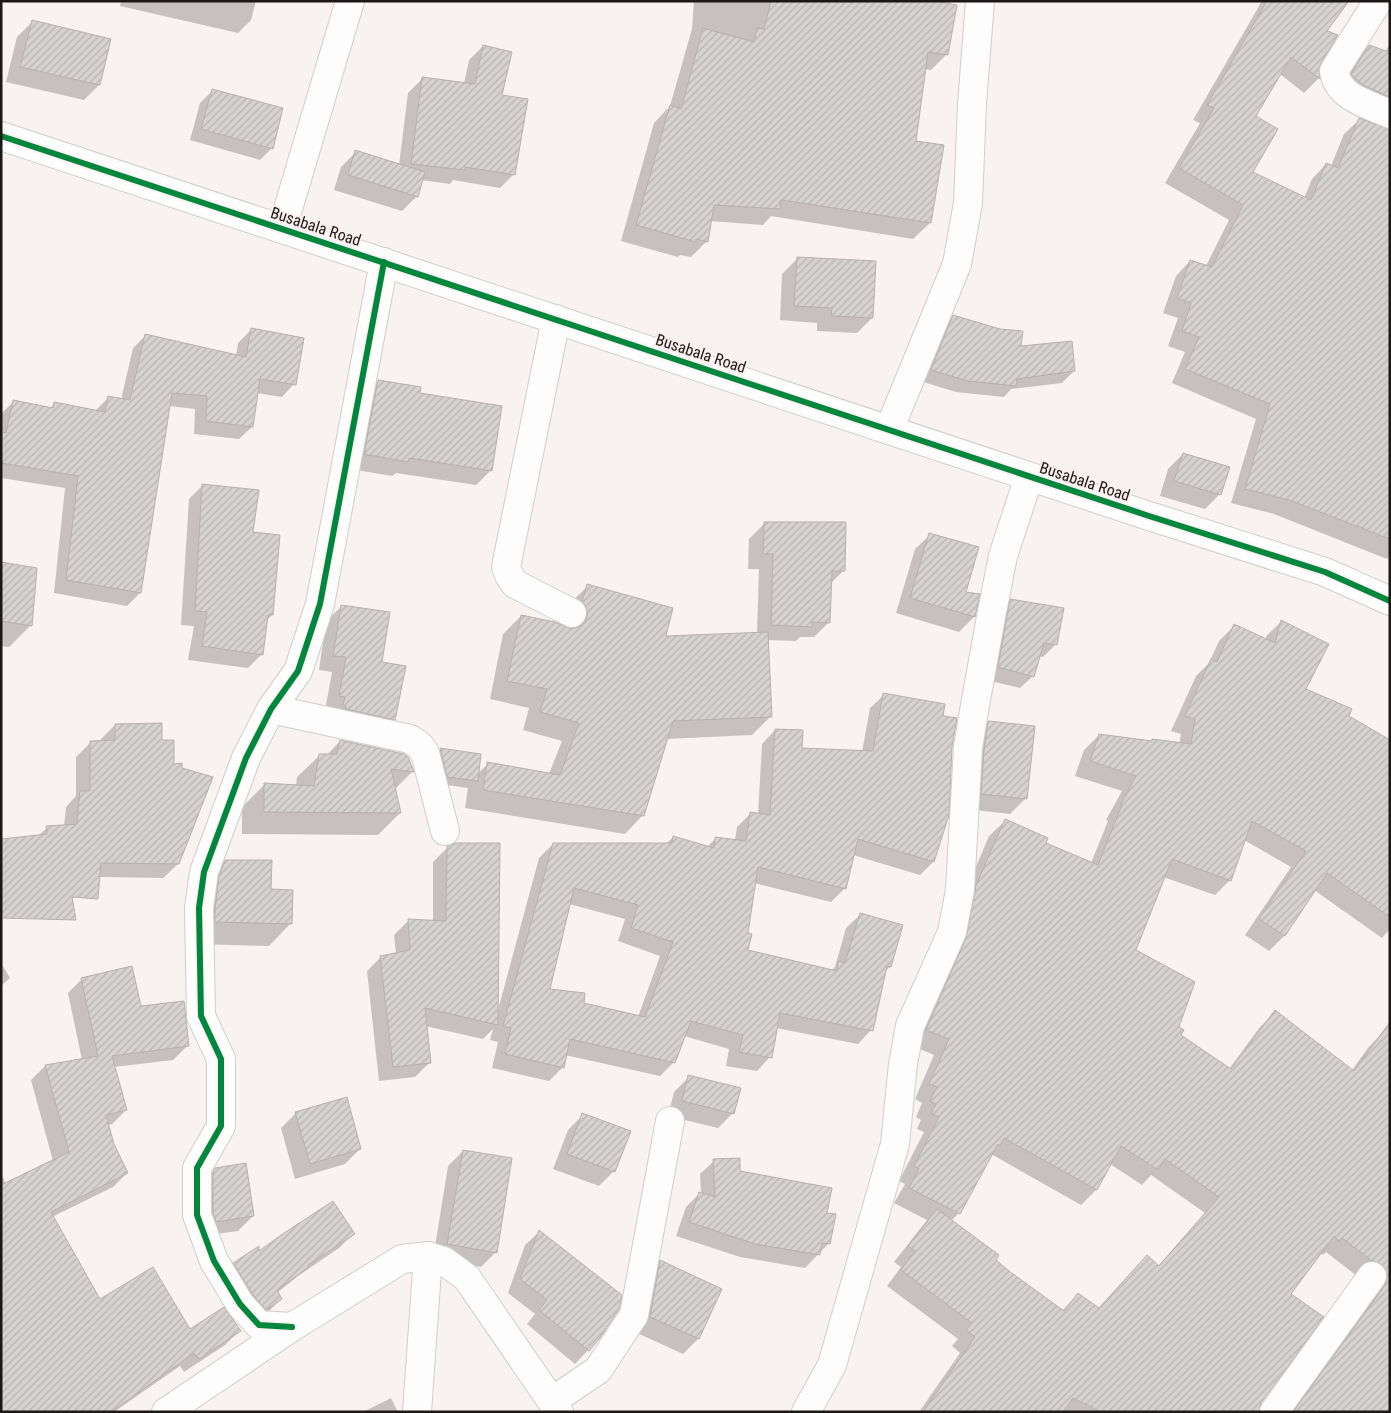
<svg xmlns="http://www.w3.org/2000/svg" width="1391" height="1413" font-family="'Roboto Condensed',sans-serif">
  <defs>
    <pattern id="building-hatch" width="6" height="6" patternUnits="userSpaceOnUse" patternTransform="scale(1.25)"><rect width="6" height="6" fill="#d6d2d0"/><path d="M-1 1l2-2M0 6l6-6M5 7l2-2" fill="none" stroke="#b7b4b2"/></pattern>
  </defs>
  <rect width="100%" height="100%" fill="#f8f2f0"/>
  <g fill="#0003" fill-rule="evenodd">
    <polygon points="121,1 256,1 251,20 238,33 120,6"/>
    <polygon points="694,1 927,1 947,54 931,70 925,69 915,142 930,223 913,239 771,216 763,225 710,221 707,241 691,257 680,255 678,257 621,241 654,123 670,106 692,29"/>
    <polygon points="1262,1 1348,1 1325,32 1317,69 1319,78 1304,93 1280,74 1255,116 1251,173 1304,198 1312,179 1326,164 1331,166 1344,134 1359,120 1390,436 1390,556 1387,559 1274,514 1231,503 1256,419 1172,383 1185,352 1168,346 1178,318 1163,313 1176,276 1190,261 1206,266 1229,220 1165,183 1200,123 1193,120"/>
    <polygon points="32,22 99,85 84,100 6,82 17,37"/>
    <polygon points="483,46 501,96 514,174 500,188 453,180 450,184 421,180 417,196 402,211 334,190 341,167 356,152 399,165 408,93 422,79 464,84 469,60"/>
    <polygon points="1369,46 1390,53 1390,124 1337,89 1354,61"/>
    <polygon points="212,91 272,148 260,160 190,140 200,103"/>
    <polygon points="797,259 872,318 857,333 817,331 817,323 780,320 782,274"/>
    <polygon points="953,317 1020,348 1074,371 1062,383 1011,389 1004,397 956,392 920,381 942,328"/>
    <polygon points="251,330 294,384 282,397 256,393 252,427 239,439 194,434 195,409 169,406 140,593 127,606 54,593 65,488 1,478 1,414 14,401 49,409 55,403 95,411 108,398 121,400 133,348 146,335 236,356 238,343"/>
    <polygon points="378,381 418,395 491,470 476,485 396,473 392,476 350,469 363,396"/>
    <polygon points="1183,454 1220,494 1205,509 1160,496 1168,469"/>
    <polygon points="203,485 252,533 272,615 266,621 262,654 248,668 188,660 194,626 181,625 189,499"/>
    <polygon points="764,524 844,570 830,584 829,622 814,637 800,637 796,641 767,640 770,717 752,735 666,739 643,815 625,834 465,808 468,788 440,784 433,757 440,750 480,755 477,774 488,764 549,774 562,741 523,730 529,708 490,699 503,634 521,616 569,629 567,623 569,604 588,586 664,637 757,633 759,569 748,569 749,539"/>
    <polygon points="930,535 964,593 974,617 959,632 896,613 915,549"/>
    <polygon points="1,563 31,625 9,647 1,646"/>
    <polygon points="1011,601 1056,644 1043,657 1038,656 1033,676 1020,688 986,680 998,613"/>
    <polygon points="341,607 381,663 394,719 379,734 325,711 332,672 319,670 326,621"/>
    <path d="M 1282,621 L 1304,690 L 1390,741 L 1390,929 L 1382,938 L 1314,890 L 1285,935 L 1269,951 L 1245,935 L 1291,867 L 1244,840 L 1230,880 L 1215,895 L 1163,877 L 1135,951 L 1177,1028 L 1179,1036 L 1229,1069 L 1260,1027 L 1275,1012 L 1352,1070 L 1368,1048 L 1383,1032 L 1390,1139 L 1390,1412 L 1290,1412 L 1357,1276 L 1326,1252 L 1323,1255 L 1320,1253 L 1289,1294 L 1258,1412 L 919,1412 L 960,1353 L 952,1346 L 958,1339 L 887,1286 L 901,1267 L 894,1262 L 927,1220 L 894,1203 L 905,1184 L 899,1181 L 924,1132 L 917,1129 L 921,1120 L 916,1117 L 922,1103 L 915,1099 L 934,1055 L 911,1045 L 961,902 L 989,836 L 1005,821 L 1045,843 L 1091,863 L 1108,821 L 1106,820 L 1122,791 L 1075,776 L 1084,750 L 1099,735 L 1151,742 L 1179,744 L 1181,734 L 1171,731 L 1196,676 L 1209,663 L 1219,641 L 1235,625 L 1266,640 L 1266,636 ZM 991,1154 L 1081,1205 L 1096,1190 L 1110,1164 L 1142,1185 L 1151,1175 L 1205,1213 L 1158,1266 L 1147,1256 L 1098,1309 L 1078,1294 L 1062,1311 L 994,1260 L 951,1221 L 959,1213 Z"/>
    <path d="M 884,695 L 933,862 L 920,875 L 853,855 L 845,888 L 831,902 L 754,883 L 747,934 L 746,951 L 831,971 L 835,967 L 846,928 L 860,915 L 890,967 L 884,972 L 871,1030 L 858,1044 L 776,1028 L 770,1057 L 757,1071 L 726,1066 L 729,1049 L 684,1036 L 674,1062 L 660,1076 L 565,1055 L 563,1067 L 549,1081 L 492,1068 L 498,1042 L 490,1040 L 493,1029 L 483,1039 L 425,1026 L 430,1062 L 415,1077 L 379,1081 L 367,971 L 381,957 L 396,954 L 394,935 L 408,921 L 433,921 L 433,862 L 448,847 L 498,1010 L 539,858 L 553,844 L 666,844 L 673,837 L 707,847 L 716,838 L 735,840 L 737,827 L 751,813 L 758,814 L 762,744 L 775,730 L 801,749 L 862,752 L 870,708 ZM 569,904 L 625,919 L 618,941 L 660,956 L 638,1017 L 583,1004 L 548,990 Z"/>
    <polygon points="989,723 1025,799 1010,814 967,809 974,738"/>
    <polygon points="115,725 161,741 178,864 163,878 99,877 38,836 47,828 64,827 66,807 76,796 76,757 91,742 101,742 101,739"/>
    <polygon points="340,741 403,755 410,761 412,772 394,790 400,813 378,835 242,834 242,807 265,784 296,786 297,777 320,755 327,755"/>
    <polygon points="226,861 291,923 269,946 193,944 203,883"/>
    <polygon points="1,963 10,978 1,986"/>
    <polygon points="82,979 140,1007 187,1046 173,1060 114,1067 126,1110 112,1124 108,1125 113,1144 127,1173 113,1187 52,1217 100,1301 190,1331 239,1331 225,1345 184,1372 180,1366 114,1412 1,1412 1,1173 6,1184 53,1161 31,1080 45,1066 82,1060 68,993"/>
    <polygon points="689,1077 733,1113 718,1128 668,1116 674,1092"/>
    <polygon points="296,1113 360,1149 345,1164 295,1179 281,1128"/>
    <polygon points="583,1115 614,1171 599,1186 553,1169 568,1130"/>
    <polygon points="463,1151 496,1252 481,1267 433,1259 448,1166"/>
    <polygon points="714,1161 826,1214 829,1243 805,1268 740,1257 676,1236 686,1207 701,1192 700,1174"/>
    <polygon points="215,1170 253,1216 238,1231 201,1236 200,1185"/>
    <polygon points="539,1232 588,1350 575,1364 527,1324 535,1314 508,1293 525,1245"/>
    <polygon points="354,1233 339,1248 298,1276 277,1293 281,1299 266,1314 219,1279 234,1264 258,1253"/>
    <polygon points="660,1262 720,1290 698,1339 683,1354 635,1332 646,1277"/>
    <polygon points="391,1398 398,1412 363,1412"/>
  </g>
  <g fill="url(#building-hatch)" stroke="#b6b1b0" fill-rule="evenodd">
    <polygon points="771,1 934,1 957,5 948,55 928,52 916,141 944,145 931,223 781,200 780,209 714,205 708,242 696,239 696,242 636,225 670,105 681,109 703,28 754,42 757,28 764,29"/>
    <polygon points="1267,1 1349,1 1327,31 1338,35 1321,63 1319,69 1320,79 1291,57 1256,116 1278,129 1253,172 1311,200 1326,163 1338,168 1359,118 1390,129 1390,539 1289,500 1245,489 1270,404 1185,369 1199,337 1182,331 1191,303 1177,298 1190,260 1212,267 1243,205 1179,168 1214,108 1207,105"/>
    <polygon points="32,20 111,39 100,85 20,67"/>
    <polygon points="483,45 512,52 502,95 528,99 515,175 465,167 465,170 411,164 422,77 475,84"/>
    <polygon points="1369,45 1386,51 1390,45 1390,97 1363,85 1351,74"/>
    <polygon points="212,89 283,108 273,149 201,129"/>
    <polygon points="355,150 425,172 418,197 348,175"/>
    <polygon points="797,257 876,261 873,318 831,316 832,308 794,306"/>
    <polygon points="953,315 1000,329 1023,331 1021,346 1072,341 1075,371 1017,379 1016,386 968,381 931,370"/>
    <polygon points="251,328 304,338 296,385 260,379 253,427 206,421 207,396 172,393 141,593 66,580 78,476 1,463 1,432 6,433 13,400 53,408 54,402 105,412 108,396 130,400 145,334 246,357"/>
    <polygon points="378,380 421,387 420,393 502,406 492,471 409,458 408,462 364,454"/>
    <polygon points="1183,453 1230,467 1221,495 1174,481"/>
    <polygon points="202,484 259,490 253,532 280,535 273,615 268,615 263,655 202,646 207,612 195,611"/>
    <polygon points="764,522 846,522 845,571 832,571 830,623 812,622 812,627 771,625 773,554 763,554"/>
    <polygon points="929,533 979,547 966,592 980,594 975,617 910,598"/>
    <polygon points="1,562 37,568 32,626 1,621"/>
    <polygon points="587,584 673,608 666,636 768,632 772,717 673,721 644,816 483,790 487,762 560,775 579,723 540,712 547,689 507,681 521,615 555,622 572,629 580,626 586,620 588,613 585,605 582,602"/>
    <polygon points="1010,599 1064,608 1057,645 1044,643 1034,677 998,667"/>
    <polygon points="341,605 390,612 382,662 406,666 395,720 346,709 346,706 343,705 345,697 339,696 346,657 333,656"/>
    <polygon points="1281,620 1329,644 1306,689 1352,709 1349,716 1390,740 1390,917 1327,873 1285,936 1259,919 1306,851 1252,821 1231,881 1172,859 1136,950 1195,982 1179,1027 1184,1030 1181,1035 1231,1069 1275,1010 1354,1071 1390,1022 1390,1412 1293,1412 1385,1285 1387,1278 1386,1270 1381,1264 1372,1261 1342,1238 1339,1241 1334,1236 1291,1294 1324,1317 1261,1403 1259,1412 1101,1412 1073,1398 1063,1412 923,1412 975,1337 966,1330 972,1323 901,1270 915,1251 908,1246 937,1209 999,1255 996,1260 1009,1271 1064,1311 1078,1293 1099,1308 1147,1255 1159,1266 1219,1197 1165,1159 1158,1170 1121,1146 1097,1190 1004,1138 1000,1146 998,1144 960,1214 909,1188 919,1169 914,1166 939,1117 931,1114 936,1104 930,1101 937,1087 929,1084 949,1039 926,1030 966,938 976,885 1005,819 1048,838 1046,843 1098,865 1122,805 1121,804 1136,776 1090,761 1099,734 1152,741 1152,739 1191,744 1195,719 1185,716 1211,659 1217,662 1234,624 1275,643"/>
    <path d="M 883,693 L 945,704 L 943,716 L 957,718 L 952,747 L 949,815 L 934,862 L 858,839 L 846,889 L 758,867 L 748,933 L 752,934 L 748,950 L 837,971 L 838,961 L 845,963 L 860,913 L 903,925 L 891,967 L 887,966 L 873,1031 L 780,1013 L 772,1058 L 739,1052 L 743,1035 L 691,1021 L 675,1063 L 570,1039 L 564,1068 L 505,1054 L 511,1028 L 503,1026 L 553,843 L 672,843 L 673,836 L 714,848 L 715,837 L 746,841 L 750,812 L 770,815 L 775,729 L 803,730 L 802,748 L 873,751 ZM 574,888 L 638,905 L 631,928 L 673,942 L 645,1017 L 584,1003 L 585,993 L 550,989 Z"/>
    <polygon points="988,721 1035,726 1027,799 981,794 984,750"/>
    <polygon points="162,723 162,740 174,740 174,764 182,763 182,768 213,777 179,864 101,863 98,899 72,897 76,920 1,918 1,839 47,834 46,826 77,824 80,791 90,791 90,741 115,740 115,724"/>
    <polygon points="340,740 404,754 408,757 414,772 391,769 401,813 264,812 264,783 314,786 319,754 337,754"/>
    <polygon points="440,748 481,754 478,781 447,777"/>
    <polygon points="454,843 500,843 498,1025 425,1008 431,1063 393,1067 380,956 410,950 408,919 446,921 447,846"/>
    <polygon points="225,860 272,860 271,889 293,890 292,924 215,922 215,909 219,876"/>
    <polygon points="132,966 141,1006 184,1001 189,1046 112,1056 127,1110 106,1115 114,1144 128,1173 51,1212 100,1299 153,1267 190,1329 224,1307 241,1331 199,1359 194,1353 111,1412 1,1412 1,1185 69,1152 45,1065 98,1056 81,978"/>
    <polygon points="688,1075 741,1088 734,1114 682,1101"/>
    <polygon points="347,1097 361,1149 310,1164 295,1112"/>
    <polygon points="582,1113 631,1131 615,1172 567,1154"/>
    <polygon points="463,1150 512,1158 497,1253 447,1244"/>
    <polygon points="740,1158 740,1171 832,1188 827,1213 836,1214 830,1244 822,1243 820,1255 755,1244 689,1222 699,1192 715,1197 713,1159"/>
    <polygon points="246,1163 254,1216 216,1222 213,1212 213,1172 215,1168"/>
    <polygon points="333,1201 355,1234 308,1265 309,1267 277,1290 282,1299 266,1310 253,1295 233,1263 259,1246 259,1251 284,1233"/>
    <polygon points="539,1230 622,1295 619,1309 600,1338 589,1351 539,1310 547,1300 520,1279"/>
    <polygon points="660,1260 722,1289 699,1339 650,1317"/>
  </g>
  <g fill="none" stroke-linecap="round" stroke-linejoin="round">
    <defs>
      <g id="minor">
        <path d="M 1378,1 L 1334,71 C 1338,98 1368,104 1390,114"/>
        <polyline points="1,136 1149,516 1325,572 1390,601"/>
        <polyline points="282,229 350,1"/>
        <polyline points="556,319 506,567 509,575 515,584 572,613"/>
        <polyline points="889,430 957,264 968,203 972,104 980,1"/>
        <polyline points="271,709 410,739 419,745 425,753 445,831"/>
        <polyline points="292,1327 259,1325 240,1304 214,1261 197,1215 197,1168 221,1126 221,1059 201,1016 199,908 204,872 246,758 271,709 298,671 320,604 384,262"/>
        <polyline points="552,1401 598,1370 634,1315 670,1121"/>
        <polyline points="166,1412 292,1327 402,1259 428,1256 444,1261 467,1278 559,1412"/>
        <polyline points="417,1412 428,1256"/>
        <polyline points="806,1412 832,1365 895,1144 903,1064 910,1026 952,932 960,890 968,748 974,711 991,617 1003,556 1029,477"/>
        <polyline points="1274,1412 1372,1276"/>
      </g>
    </defs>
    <use href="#minor" stroke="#d1cdcb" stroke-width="30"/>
    <use href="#minor" stroke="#fefdfd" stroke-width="28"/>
    <defs>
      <g id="cycleway">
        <polyline points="1,136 1149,516 1325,572 1390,601"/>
        <polyline points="292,1327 259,1325 240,1304 214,1261 197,1215 197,1168 221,1126 221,1059 201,1016 199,908 204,872 246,758 271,709 298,671 320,604 384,262"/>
      </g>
    </defs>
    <use href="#cycleway" stroke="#fcefed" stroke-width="9"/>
    <use href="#cycleway" stroke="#00873e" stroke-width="6"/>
  </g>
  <g text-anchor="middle" stroke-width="4" stroke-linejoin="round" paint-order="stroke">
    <g font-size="16" fill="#1d1818" stroke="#fcefed">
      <text transform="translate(316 226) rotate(18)" y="6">Busabala Road</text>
      <text transform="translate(701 353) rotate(18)" y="6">Busabala Road</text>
      <text transform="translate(1085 481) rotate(18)" y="6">Busabala Road</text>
    </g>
  </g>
  <rect width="1391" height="1413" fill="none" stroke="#1d1818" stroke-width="5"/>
</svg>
